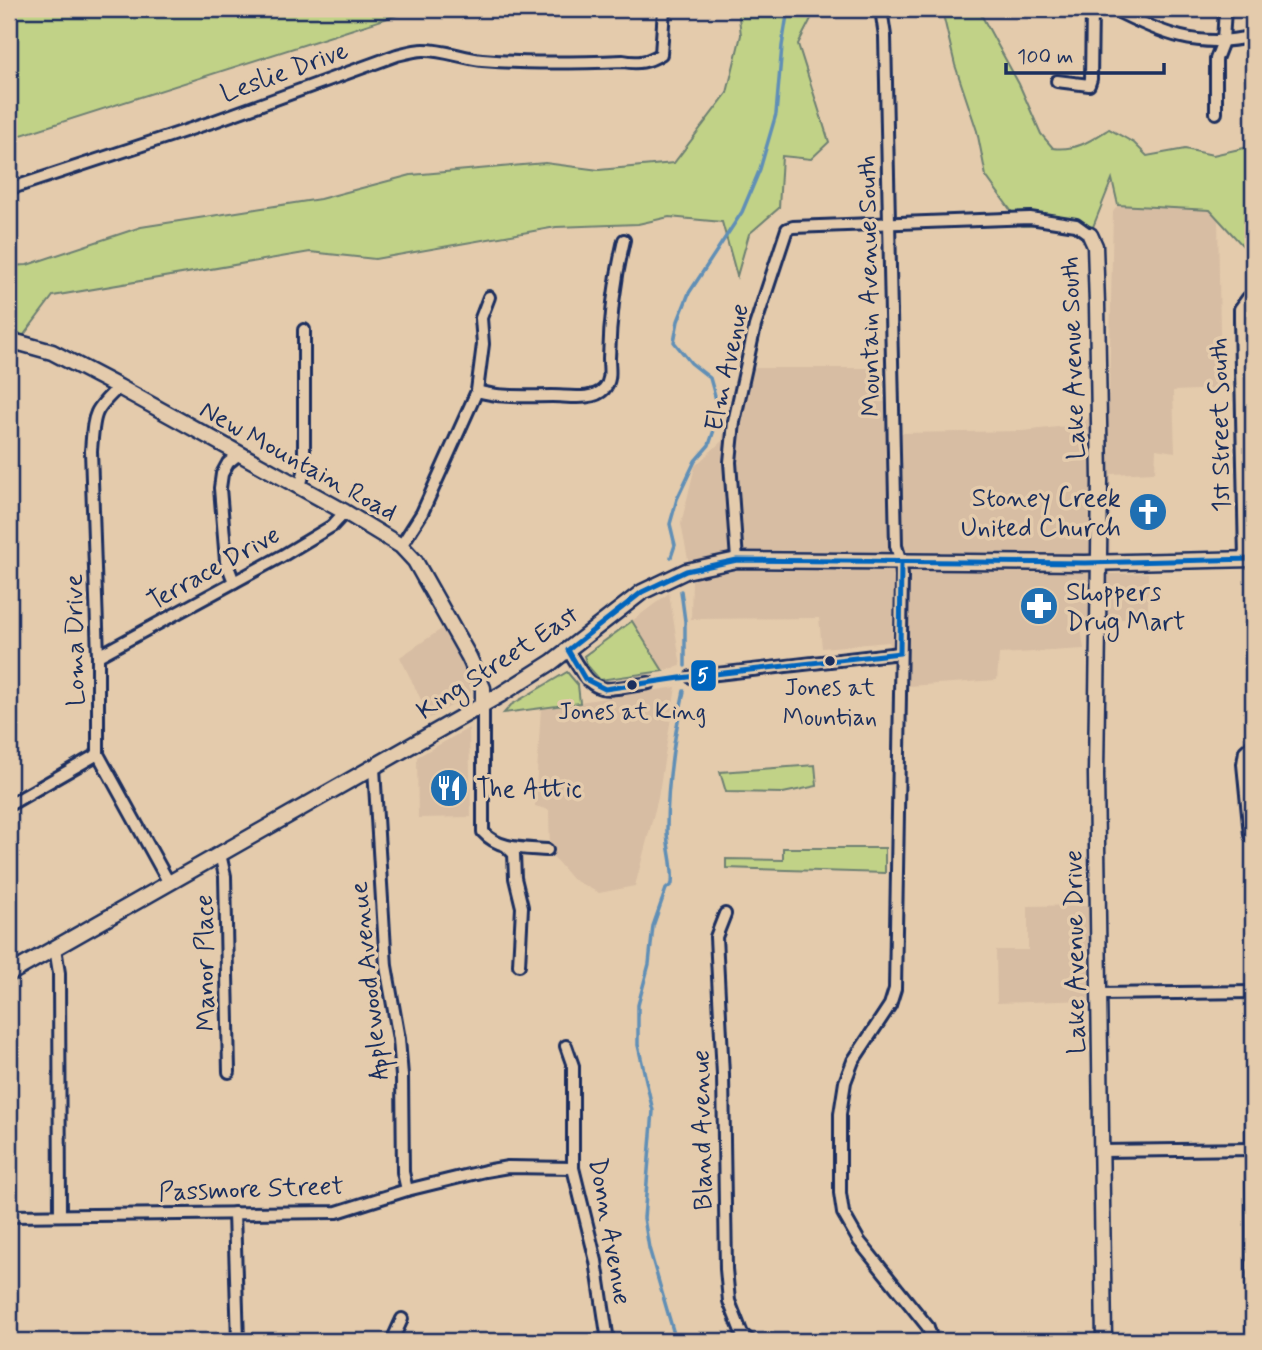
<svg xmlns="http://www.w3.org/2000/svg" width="1262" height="1350" font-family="Mynerve,sans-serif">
  <rect width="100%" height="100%" fill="#e4cbac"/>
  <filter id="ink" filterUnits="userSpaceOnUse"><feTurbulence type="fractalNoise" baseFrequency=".0143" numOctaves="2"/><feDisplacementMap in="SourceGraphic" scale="14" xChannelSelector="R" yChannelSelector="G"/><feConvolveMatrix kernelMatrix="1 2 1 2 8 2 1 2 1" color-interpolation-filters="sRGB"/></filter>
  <g filter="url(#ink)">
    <g fill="#d7bda3">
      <polygon points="1118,205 1210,210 1218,218 1221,389 1173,391 1175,452 1156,449 1155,472 1111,474 1110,574 1148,573 1148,618 1080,621 1084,649 999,654 997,680 908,686 889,642 822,648 819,618 691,619 692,579 681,524 695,466 722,441 737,368 880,368 879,402 900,402 900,433 1023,431 1083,424 1109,393 1113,212"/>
      <polygon points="669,593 681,666 663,671 632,621"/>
      <polygon points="443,628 473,682 470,695 430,718 400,657"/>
      <polygon points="676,687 658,798 635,886 599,893 572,879 550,853 549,810 535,806 541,708"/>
      <polygon points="469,728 471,817 418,818 417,757"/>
      <polygon points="1088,905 1088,1000 997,1003 996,950 1028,950 1028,906"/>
    </g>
    <g fill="#c1d287" stroke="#6e8072" stroke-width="2">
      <polygon points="9,9 416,9 9,139"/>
      <polygon points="738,9 816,9 798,44 829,142 811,159 782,156 779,208 749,234 737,276 722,222 669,217 638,224 556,227 375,259 310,252 53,296 23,336 9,345 9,266 27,265 141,227 320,199 411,175 545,163 599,170 674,163 727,93 741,35"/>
      <path d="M 939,9 L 978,9 L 1019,84 L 1041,134 L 1053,148 C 1076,151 1090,141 1109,129 L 1134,143 L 1147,156 L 1185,149 L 1213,155 L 1253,146 L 1253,246 L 1243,246 L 1210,210 L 1118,205 L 1112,179 L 1093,227 L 1080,225 L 1022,226 L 986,176 L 977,131 L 955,65 L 942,10 Z"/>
      <polygon points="632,621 663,671 600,680 587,665 584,656"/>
      <polygon points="567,672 578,685 580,703 504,713 511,705"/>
      <polygon points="815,765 817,786 783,793 726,792 720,772"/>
      <polygon points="783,848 885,848 885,873 726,868 726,859 783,860"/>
    </g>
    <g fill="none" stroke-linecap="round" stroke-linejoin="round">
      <g stroke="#618fb6" stroke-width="3.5">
        <polyline points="671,557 675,545 670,524 677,499 695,461 709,445 715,427 717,403 710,378 691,363 674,342 678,321 689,293 742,212 760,169 776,114 782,46 788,9"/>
        <polyline points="681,591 685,621 685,666"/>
        <path d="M 676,1341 L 649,1248 L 644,1218 L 653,1111 L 638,1045 L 638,1005 L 649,964 L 653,926 L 666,889 L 672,884 C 674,865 667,849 667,830 C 667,784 674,736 684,691"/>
      </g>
      <defs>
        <g id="street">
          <polyline points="881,9 885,36 896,546 901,562 902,576 895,989 890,1005 853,1061 845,1082 840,1114 840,1193 843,1213 859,1241 928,1327 932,1341"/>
          <path d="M 1113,9 C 1160,33 1199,50 1253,36"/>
          <polyline points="1057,81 1089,85 1091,79 1092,9"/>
          <polyline points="1216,113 1216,59 1223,41 1225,9"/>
          <path d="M 9,189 L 212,122 L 397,55 C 405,53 415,50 424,50 C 444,50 463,58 482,60 C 529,64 576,63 623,61 C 638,64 648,62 661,54 L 664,9"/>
          <path d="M 119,387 C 92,412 94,414 91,451 L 98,656 L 98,754 L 169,883"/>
          <polyline points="477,391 483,344 481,318 489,297"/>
          <polyline points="300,487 304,472 304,330"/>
          <path d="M 401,546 L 422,513 L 477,391 C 501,398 527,396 552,396 C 568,396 593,401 604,389 C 612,380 609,369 609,358 C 610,318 615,279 624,240"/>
          <polyline points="1245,559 1240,320 1240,309 1248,298 1253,297"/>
          <polyline points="737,560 730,462 734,422 755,326 787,229 793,227 1030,218 1076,225 1090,235"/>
          <polyline points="234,582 226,561 220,488 222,474 228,463 239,454"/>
          <path d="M 568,650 C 596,698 597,691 649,683"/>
          <polyline points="98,656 282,556 332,526 345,512"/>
          <polyline points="691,677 900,653"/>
          <path d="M 483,705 L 483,832 C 499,850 524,848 547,850"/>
          <polyline points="374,768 386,966 399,1039 402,1076 403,1172 407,1190"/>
          <polyline points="9,805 98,754"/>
          <polyline points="1250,835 1243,764 1245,751 1253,744"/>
          <polyline points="507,847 514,854 515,878 522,907 519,965"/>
          <polyline points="220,854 225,876 229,1072"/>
          <polyline points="725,914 716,937 723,1075 726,1269 729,1301 742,1334 750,1341"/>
          <polyline points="55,948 59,973 60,1215"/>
          <polyline points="1099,994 1253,992"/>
          <polyline points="566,1046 573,1066 573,1168 596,1261 608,1341"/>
          <polyline points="1252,1064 1253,1341"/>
          <polyline points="1101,1151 1253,1149"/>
          <polyline points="234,1213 238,1341"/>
          <polyline points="9,1216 337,1212 407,1190 485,1171 508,1167 573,1168"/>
          <polyline points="392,1341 402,1319"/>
        </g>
        <g id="secondary">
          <polyline points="1090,235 1095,246 1097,304 1100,480 1096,774 1104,1341"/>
          <polyline points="9,340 52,352 119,387 345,512 401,546 415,561 469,657 483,688 483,705"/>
          <polyline points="9,974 500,695 552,662 642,592 686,571 737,560 1085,563 1253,559"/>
        </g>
      </defs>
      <use href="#street" stroke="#1b2f5e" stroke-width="16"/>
      <use href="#secondary" stroke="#1b2f5e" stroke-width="19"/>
      <use href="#street" stroke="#e4cbac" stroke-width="10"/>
      <use href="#secondary" stroke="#e4cbac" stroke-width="14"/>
      <defs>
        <polyline id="bus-1" points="901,562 900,653 680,678 605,689 585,679 568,650 642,592 686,571 737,560 1085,563 1253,559"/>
      </defs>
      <use href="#bus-1" stroke="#e4cbac" stroke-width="10"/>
      <use href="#bus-1" stroke="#0065bd" stroke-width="5"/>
    </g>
  </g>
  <defs>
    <symbol id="church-disc" viewBox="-11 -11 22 22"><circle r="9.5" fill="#1f6fb2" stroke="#e4cbac"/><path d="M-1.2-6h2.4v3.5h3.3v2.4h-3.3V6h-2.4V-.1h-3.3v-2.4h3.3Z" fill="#fff"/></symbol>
    <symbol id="pharmacy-disc" viewBox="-11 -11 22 22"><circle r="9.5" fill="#1f6fb2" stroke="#e4cbac"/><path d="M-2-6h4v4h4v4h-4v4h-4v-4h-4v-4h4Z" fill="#fff"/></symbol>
    <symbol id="restaurant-disc" viewBox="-11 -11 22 22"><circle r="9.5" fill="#1f6fb2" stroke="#e4cbac"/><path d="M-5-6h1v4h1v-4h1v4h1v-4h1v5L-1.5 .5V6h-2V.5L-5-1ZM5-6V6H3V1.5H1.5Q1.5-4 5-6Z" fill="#fff"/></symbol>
  </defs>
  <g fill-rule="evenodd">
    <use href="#church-disc" x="1126" y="490" width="44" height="44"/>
    <use href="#pharmacy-disc" x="1017" y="584" width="44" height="44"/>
    <use href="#restaurant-disc" x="427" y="766" width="44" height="44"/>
  </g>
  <g fill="#1b2f5e" stroke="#e4cbac" stroke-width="2.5">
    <circle cx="830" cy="661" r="6"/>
    <circle cx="632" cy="685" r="6"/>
  </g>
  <g text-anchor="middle" stroke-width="7" stroke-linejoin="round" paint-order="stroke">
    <g font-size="24" fill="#1b2f5e" stroke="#e4cbac">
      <text x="830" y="695">Jones at<tspan x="830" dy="30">Mountian</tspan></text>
      <text x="632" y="719">Jones at King</text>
    </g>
    <g font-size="26" fill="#1b2f5e" stroke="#e4cbac">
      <text transform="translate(284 71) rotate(-20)" y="9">Leslie Drive</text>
      <text transform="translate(868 286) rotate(-91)" y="9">Mountain Avenue South</text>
      <text transform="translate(1072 358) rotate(-92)" y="9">Lake Avenue South</text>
      <text transform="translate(726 367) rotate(-78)" y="9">Elm Avenue</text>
      <text transform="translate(1219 425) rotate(-91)" y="9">1st Street South</text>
      <text transform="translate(299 460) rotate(29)" y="9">New Mountain Road</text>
      <text transform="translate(213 567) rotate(-29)" y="9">Terrace Drive</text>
      <text transform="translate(74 640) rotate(-91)" y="9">Loma Drive</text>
      <text transform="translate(497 662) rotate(-33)" y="9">King Street East</text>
      <text transform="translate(1074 952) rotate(-91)" y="9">Lake Avenue Drive</text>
      <text transform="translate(204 963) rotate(-91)" y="9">Manor Place</text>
      <text transform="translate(368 981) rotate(-96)" y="9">Applewood Avenue</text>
      <text transform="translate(701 1130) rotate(-91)" y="9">Bland Avenue</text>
      <text transform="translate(251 1188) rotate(-2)" y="9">Passmore Street</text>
      <text transform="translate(611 1231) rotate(80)" y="9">Donn Avenue</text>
    </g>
    <g font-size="26" fill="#1b2f5e" stroke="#e4cbac" text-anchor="start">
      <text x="1121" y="506" text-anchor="end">Stoney Creek<tspan x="1121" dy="30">United Church</tspan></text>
      <text x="1066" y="600">Shoppers<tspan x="1066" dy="30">Drug Mart</tspan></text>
      <text x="476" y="797">The Attic</text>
    </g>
  </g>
  <rect stroke="#e4cbac" stroke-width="2.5" x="690" y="659" width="27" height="33" rx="7" fill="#0065bd"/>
  <g font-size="19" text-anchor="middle" font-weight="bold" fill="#fff">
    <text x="703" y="682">5</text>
  </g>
  <rect width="1262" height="1350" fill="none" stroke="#e4cbac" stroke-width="35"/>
  <rect x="18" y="18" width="1227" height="1315" fill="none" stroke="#1b2f5e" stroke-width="2.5" filter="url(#ink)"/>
  <path d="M1006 63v10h158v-10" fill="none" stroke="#1b2f5e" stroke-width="3.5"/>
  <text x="1017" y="63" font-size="21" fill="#1b2f5e" stroke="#e4cbac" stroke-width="5" paint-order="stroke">100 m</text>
</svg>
